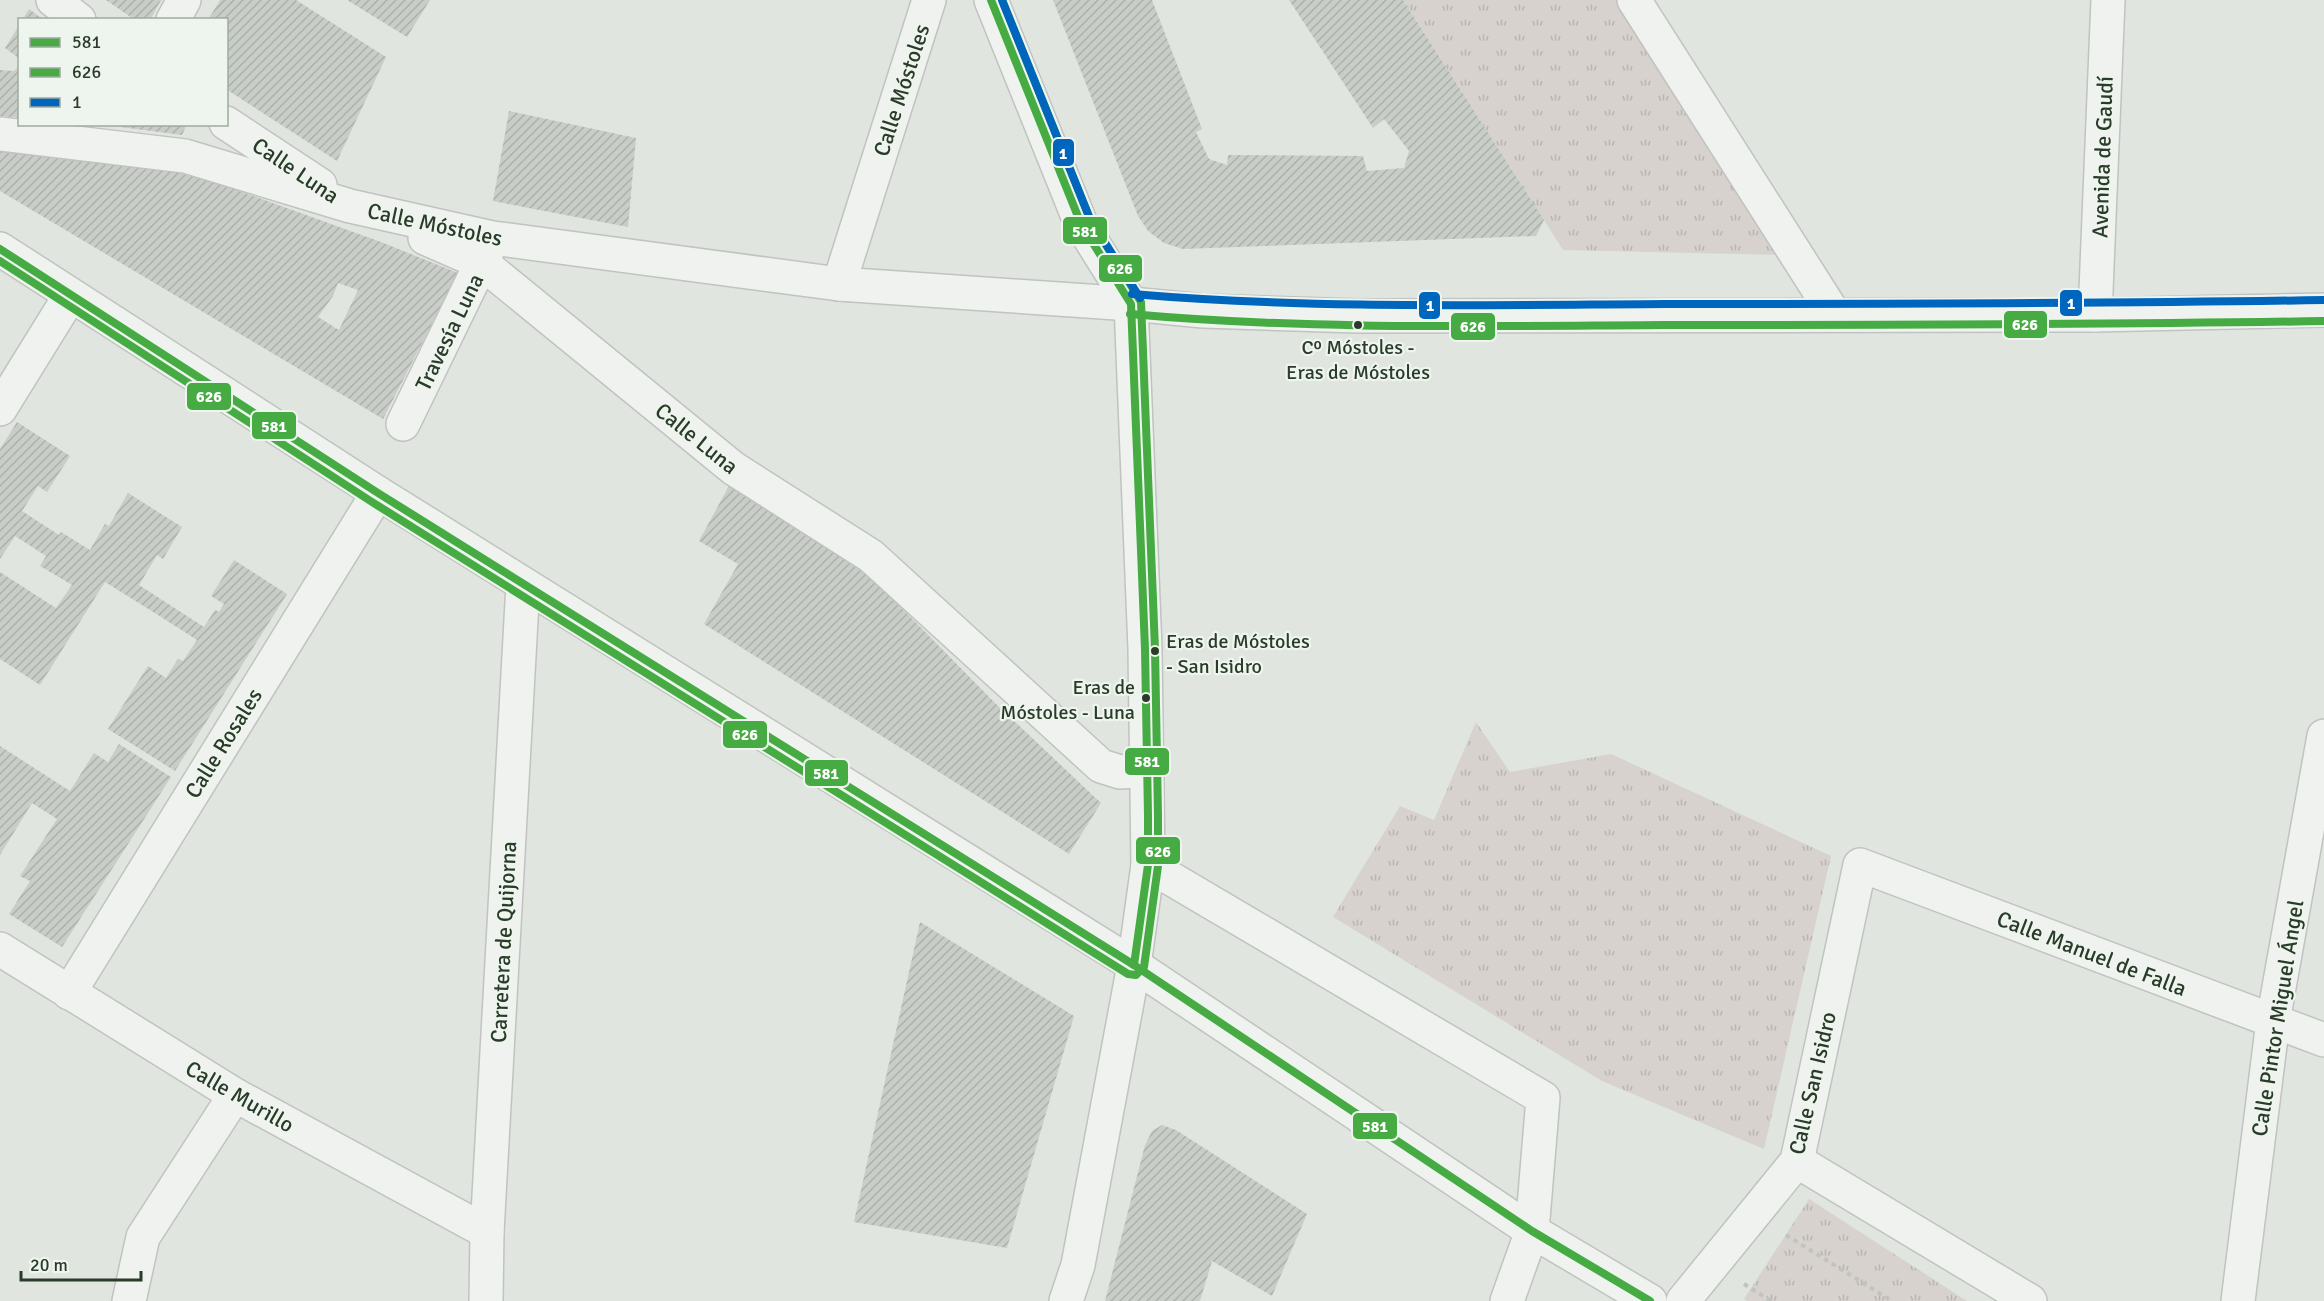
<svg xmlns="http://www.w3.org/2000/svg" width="2324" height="1301" font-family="Signika,sans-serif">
  <defs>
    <pattern id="grass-tufts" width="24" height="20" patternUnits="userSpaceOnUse" patternTransform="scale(1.5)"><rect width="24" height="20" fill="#d7d2ce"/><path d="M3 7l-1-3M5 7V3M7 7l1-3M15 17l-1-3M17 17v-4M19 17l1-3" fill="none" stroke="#b9b5b1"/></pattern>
    <pattern id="building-hatch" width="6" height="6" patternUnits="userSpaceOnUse" patternTransform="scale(1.5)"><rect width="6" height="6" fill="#c9cdc8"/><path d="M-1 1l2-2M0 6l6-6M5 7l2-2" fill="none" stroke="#adb1ac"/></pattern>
  </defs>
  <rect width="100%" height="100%" fill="#e0e5e0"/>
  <g fill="url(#grass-tufts)">
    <polygon points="1403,0 1619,0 1783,255 1563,250"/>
    <polygon points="1476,722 1510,772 1611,754 1831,856 1764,1149 1602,1081 1333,917 1400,806 1434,820"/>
    <polygon points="1809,1199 1967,1301 1747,1301 1744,1299"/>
  </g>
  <g fill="url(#building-hatch)" fill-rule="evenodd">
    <polygon points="106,0 161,0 150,20 135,20"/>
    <polygon points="220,0 296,0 386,57 337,161 226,89 226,20 208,20"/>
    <polygon points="347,0 430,0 407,37"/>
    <polygon points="1053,0 1152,0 1202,129 1196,132 1209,159 1227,165 1228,155 1363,156 1367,171 1404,168 1409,151 1384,119 1373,128 1289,0 1403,0 1544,220 1536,236 1183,249 1164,243 1148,231 1138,216"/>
    <polygon points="29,9 44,20 22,20"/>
    <polygon points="20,24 20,59 5,48"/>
    <polygon points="20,65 20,118 0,116 0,70 14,71"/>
    <polygon points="509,111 636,138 628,227 493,201"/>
    <polygon points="98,124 187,124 182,135"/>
    <path d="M 0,146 L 192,174 L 381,242 L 458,273 L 383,419 L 0,191 ZM 338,283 L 358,290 L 339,330 L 318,317 L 333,296 Z"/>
    <polygon points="17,422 70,456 47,492 38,486 22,511 59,535 61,532 90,550 105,524 109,526 128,493 182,527 163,559 157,555 139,585 204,627 215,610 219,612 224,604 211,596 234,560 287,594 175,771 108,729 148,666 166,678 178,659 183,661 197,640 158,615 105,582 40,685 0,659 0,572 56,608 72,585 40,566 46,556 15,536 0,559 0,449"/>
    <polygon points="730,484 873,579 995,703 1101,803 1069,854 704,624 738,564 699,541"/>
    <polygon points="119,744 171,777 62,947 9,914 30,881 20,876 57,819 32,803 0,855 0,746 70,791 94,753 108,762"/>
    <polygon points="920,922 1074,1016 1007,1248 854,1222"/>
    <polygon points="1162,1125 1176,1130 1307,1214 1272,1296 1212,1261 1200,1301 1105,1301 1145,1145 1152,1131"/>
  </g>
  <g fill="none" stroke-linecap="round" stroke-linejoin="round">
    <defs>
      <g id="minor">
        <polyline points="53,0 79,20"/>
        <polyline points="991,0 1081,224 1131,304 1145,649 1148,865 1134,965 1078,1265 1066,1301"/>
        <polyline points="1634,0 1834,314"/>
        <polyline points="173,20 184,0"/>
        <polyline points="226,123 320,185"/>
        <polyline points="0,134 185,156 350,206 493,238 839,284 1131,304 1203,311 1358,316 2095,315 2324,310"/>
        <polyline points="425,238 482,263 733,468 871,556 1101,766 1120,772 1148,770"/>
        <polyline points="0,249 378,493 1134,965 1532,1231 1650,1301"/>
        <polyline points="839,284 929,0"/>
        <polyline points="2095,315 2108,0"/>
        <polyline points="0,409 70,296"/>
        <polyline points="403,424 491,243"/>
        <polyline points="1148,865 1543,1098 1532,1231 1507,1301"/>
        <polyline points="0,949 235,1095 487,1232"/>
        <polyline points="69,993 378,493"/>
        <polyline points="1797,1161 2030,1301"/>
        <polyline points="129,1301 143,1237 235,1095"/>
        <polyline points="486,1301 487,1232 523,584"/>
        <polyline points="1683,1301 1797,1161 1860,865 2324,1040"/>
        <polyline points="2238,1301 2273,1021 2324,736"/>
      </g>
    </defs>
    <use href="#minor" stroke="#c0c3c0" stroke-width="36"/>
    <g stroke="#c0c4c0" stroke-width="4" stroke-dasharray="4.5 4.5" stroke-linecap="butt">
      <polyline points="1786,1235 1892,1301"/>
      <polyline points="1744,1284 1771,1301"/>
    </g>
    <use href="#minor" stroke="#eff2ef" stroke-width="33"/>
    <defs>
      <g id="bus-1">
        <polyline points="991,0 1081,224 1131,304 1145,649 1148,815 1148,865 1134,965"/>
        <polyline points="0,249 378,493 1134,965 1532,1231 1650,1301"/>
      </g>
      <g id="bus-2">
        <polyline points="0,261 372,502 1128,974 1136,975 1144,967 1158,866 1158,815 1155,649 1141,302 1090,219 1002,0"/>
        <path d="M 1130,314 C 1308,330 1486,326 1664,325 C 1884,325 2104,325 2324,321"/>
      </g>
      <g id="bus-3">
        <polyline points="1002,0 1090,219 1140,298"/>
        <path d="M 1132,294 C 1309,309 1487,305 1665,304 C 1884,304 2104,304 2324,300"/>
      </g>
    </defs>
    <use href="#bus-1" stroke="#eef4ee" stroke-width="12"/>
    <use href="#bus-2" stroke="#eef4ee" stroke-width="12"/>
    <use href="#bus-3" stroke="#eef4ee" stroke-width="12"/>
    <use href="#bus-1" stroke="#47ab44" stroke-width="8"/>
    <use href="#bus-2" stroke="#47ab44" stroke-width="8"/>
    <use href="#bus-3" stroke="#0065bd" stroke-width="8"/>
  </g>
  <g fill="#2a3c29" stroke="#eef4ee" stroke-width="2">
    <circle cx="1358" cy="325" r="5"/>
    <circle cx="1155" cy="651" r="5"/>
    <circle cx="1146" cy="698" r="5"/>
  </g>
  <g text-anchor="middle" stroke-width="4.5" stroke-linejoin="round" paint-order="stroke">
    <g font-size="20" fill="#2a3c29" stroke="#eef4ee">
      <text x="1358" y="354">Cº Móstoles -<tspan x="1358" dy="25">Eras de Móstoles</tspan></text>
      <text x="1166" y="648" text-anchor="start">Eras de Móstoles<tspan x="1166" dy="25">- San Isidro</tspan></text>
      <text x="1135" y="694" text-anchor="end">Eras de<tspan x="1135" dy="25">Móstoles - Luna</tspan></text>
    </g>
    <g font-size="22" fill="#2a3c29" stroke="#eef4ee">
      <text transform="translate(901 90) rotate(-72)" y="8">Calle Móstoles</text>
      <text transform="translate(2102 157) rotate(-88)" y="8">Avenida de Gaudí</text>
      <text transform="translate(296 170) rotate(34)" y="8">Calle Luna</text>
      <text transform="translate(435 224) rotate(12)" y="8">Calle Móstoles</text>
      <text transform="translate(449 332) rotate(-64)" y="8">Travesía Luna</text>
      <text transform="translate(697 438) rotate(39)" y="8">Calle Luna</text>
      <text transform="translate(223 743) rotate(-58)" y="8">Calle Rosales</text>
      <text transform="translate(503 942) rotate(-87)" y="8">Carretera de Quijorna</text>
      <text transform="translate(2092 953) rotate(21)" y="8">Calle Manuel de Falla</text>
      <text transform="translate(2277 1018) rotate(-81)" y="8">Calle Pintor Miguel Ángel</text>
      <text transform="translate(1812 1083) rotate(-77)" y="8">Calle San Isidro</text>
      <text transform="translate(240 1096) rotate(30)" y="8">Calle Murillo</text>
    </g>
  </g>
  <g stroke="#eef4ee" stroke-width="2">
    <rect x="1052" y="138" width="23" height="29" rx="6" fill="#0065bd"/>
    <rect x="1062" y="216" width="46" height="29" rx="6" fill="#47ab44"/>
    <rect x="1098" y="254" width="45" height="29" rx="6" fill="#47ab44"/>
    <rect x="2059" y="289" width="24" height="28" rx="6" fill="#0065bd"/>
    <rect x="1418" y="291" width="23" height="29" rx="6" fill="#0065bd"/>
    <rect x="2003" y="310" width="45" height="29" rx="6" fill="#47ab44"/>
    <rect x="1450" y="312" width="46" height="29" rx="6" fill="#47ab44"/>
    <rect x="186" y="382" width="46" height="29" rx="6" fill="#47ab44"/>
    <rect x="251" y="411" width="46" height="29" rx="6" fill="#47ab44"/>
    <rect x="722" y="720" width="46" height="29" rx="6" fill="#47ab44"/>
    <rect x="1124" y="747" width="46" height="29" rx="6" fill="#47ab44"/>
    <rect x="804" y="759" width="45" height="28" rx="6" fill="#47ab44"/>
    <rect x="1135" y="836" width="46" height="29" rx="6" fill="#47ab44"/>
    <rect x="1352" y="1112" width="46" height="28" rx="6" fill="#47ab44"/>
  </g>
  <g font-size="16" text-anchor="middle" font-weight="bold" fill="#fff">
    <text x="1063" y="159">1</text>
    <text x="1085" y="237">581</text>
    <text x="1120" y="274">626</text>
    <text x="2071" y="309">1</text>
    <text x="1430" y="311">1</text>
    <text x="2025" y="330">626</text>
    <text x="1473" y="332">626</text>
    <text x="209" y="402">626</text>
    <text x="274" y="432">581</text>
    <text x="745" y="740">626</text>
    <text x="1147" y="767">581</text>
    <text x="826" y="779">581</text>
    <text x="1158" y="857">626</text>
    <text x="1375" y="1132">581</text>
  </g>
  <rect x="18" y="18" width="210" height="108" fill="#eef4ee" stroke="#a0aa9f" stroke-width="1.5"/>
  <rect x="30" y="38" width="30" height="9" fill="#47ab44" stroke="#a0aa9f" stroke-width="1.5"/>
  <text x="72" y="48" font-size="18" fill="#2a3c29">581</text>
  <rect x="30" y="68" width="30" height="9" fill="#47ab44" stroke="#a0aa9f" stroke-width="1.5"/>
  <text x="72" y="78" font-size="18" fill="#2a3c29">626</text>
  <rect x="30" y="98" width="30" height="9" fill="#0065bd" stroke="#a0aa9f" stroke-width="1.5"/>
  <text x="72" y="108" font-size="18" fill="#2a3c29">1</text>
  <path d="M21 1271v9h120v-9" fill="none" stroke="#2a3c29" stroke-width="3"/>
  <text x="30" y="1271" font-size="18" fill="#2a3c29" stroke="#eef4ee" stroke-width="4.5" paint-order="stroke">20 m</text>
</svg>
